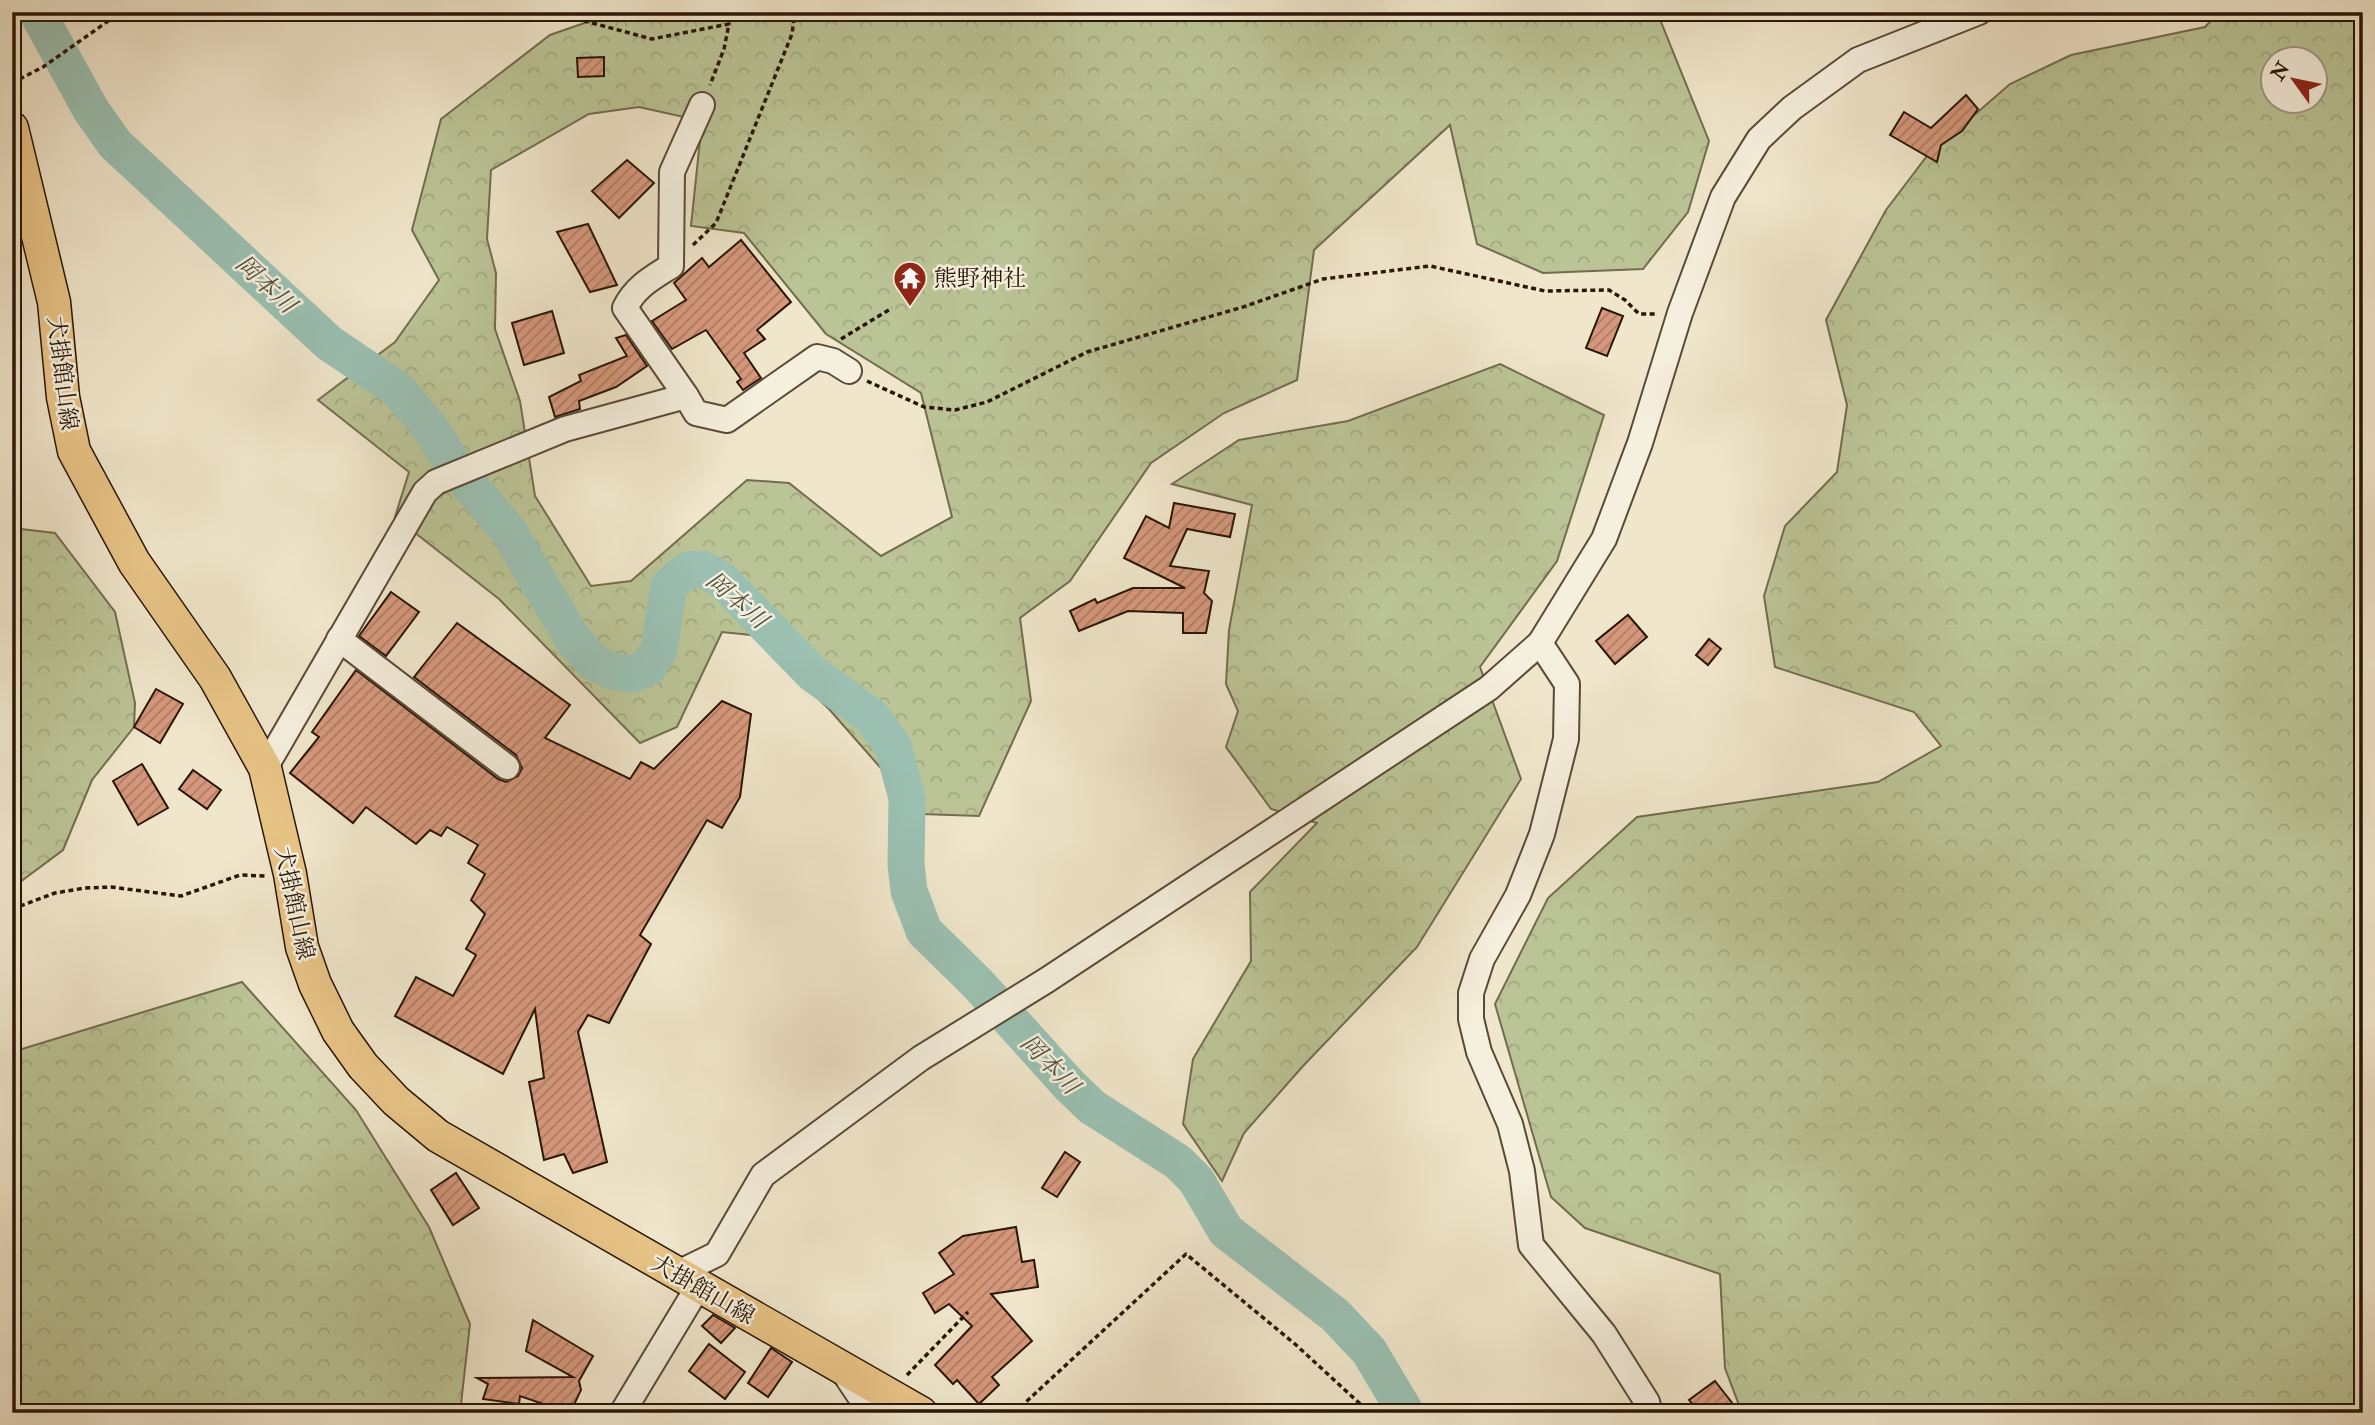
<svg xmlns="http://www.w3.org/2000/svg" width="2375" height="1425" font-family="'IM FELL Double Pica','Noto Serif JP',serif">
  <defs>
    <pattern id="forest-crowns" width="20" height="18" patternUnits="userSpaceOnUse" patternTransform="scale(1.75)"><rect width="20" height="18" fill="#bbc496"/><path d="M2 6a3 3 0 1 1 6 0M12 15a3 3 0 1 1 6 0" fill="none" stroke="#a1a880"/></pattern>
    <pattern id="building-hatch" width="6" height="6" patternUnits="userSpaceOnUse" patternTransform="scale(1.75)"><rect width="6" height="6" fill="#d6987c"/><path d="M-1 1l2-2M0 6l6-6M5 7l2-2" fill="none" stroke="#ae7b64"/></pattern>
  </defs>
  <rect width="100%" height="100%" fill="#f0e6cb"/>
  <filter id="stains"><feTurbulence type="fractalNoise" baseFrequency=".00286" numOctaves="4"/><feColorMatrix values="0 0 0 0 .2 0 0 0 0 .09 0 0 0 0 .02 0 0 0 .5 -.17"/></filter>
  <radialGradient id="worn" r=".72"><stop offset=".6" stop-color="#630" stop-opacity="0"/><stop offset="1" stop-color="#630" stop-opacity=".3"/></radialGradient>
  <g fill="url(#forest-crowns)" stroke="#726d4e" stroke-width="2" fill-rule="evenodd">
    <path d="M 616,12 L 1657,12 L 1709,141 L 1688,212 L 1643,269 L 1543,273 L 1477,244 L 1450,125 L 1314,250 L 1297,380 L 1224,413 L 1151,463 L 1070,581 L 1020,618 L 1031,701 L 979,816 L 921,814 L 829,709 L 751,635 L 722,632 L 677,727 L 640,743 L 499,599 L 395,517 L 409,472 L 318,400 L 395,342 L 439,280 L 412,230 L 441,119 L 550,35 ZM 639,107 L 702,121 L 691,226 L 744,233 L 826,334 L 921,393 L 952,517 L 881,556 L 789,483 L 747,480 L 631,581 L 591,586 L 535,496 L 520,401 L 495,329 L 496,273 L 487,239 L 491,170 L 589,114 Z"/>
    <path d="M 2219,12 L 2363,12 L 2363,1413 L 1742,1413 L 1725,1368 L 1720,1274 L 1585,1228 L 1551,1197 L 1495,1004 L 1548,898 L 1637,817 L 1878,782 L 1941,746 L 1914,712 L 1775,667 L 1764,596 L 1785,526 L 1837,472 L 1847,405 L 1826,320 L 1886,210 L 1927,156 L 2010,84 L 2071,55 L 2205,27 ZM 2274,60 L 2316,60 L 2316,102 L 2274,102 Z"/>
    <polygon points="1500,364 1604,415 1557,561 1480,667 1521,779 1417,947 1303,1066 1244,1133 1222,1181 1183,1124 1193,1059 1251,961 1250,892 1317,823 1271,809 1226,747 1238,711 1226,684 1229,630 1252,505 1172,484 1239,440 1348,421"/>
    <polygon points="12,528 55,533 115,612 135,703 134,727 92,780 63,850 12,888"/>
    <polygon points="242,982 356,1110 429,1227 470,1324 460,1413 12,1413 12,1052"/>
  </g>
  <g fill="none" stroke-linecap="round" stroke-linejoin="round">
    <polyline stroke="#9bc0b2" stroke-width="37" points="37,12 91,110 115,144 329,343 397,389 429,426 454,466 509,532 574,641 592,661 612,671 631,674 648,668 659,650 669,586 688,570 702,569 722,580 812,673 871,716 893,746 907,798 906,864 909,891 924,931 978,984 1070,1086 1092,1107 1178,1162 1196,1180 1226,1231 1335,1315 1369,1351 1406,1413"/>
  </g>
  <g fill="url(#building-hatch)" stroke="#291606" stroke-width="2">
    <polygon points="604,57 604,76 578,77 577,58"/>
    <polygon points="1966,95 1978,109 1962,131 1941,145 1937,162 1890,135 1904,112 1931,128"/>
    <polygon points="627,160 654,183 619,218 592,191"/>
    <polygon points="588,224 617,285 590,292 557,232"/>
    <polygon points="741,240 791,302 757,330 765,339 744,353 761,378 743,390 737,382 741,379 706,330 672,349 652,321 686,300 674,283 702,258 709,267"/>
    <polygon points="1602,308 1623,316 1607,356 1586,348"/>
    <polygon points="552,311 564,353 524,365 512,323"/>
    <polygon points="626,335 647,366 616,387 579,401 580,409 555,417 549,397 581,381 579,375 627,356 616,338"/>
    <polygon points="1174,503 1235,514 1230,537 1187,529 1170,566 1209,571 1204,593 1212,601 1206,633 1183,633 1183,613 1128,611 1079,631 1070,611 1095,599 1097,603 1133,588 1185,588 1124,558 1146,516 1169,528"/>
    <polygon points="391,592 419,612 386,656 359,636"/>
    <polygon points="1628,615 1647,637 1615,664 1596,641"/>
    <polygon points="457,623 570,705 545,738 630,779 641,762 654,769 722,701 751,714 740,797 722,828 707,820 640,935 651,944 609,1023 588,1015 578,1032 607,1162 573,1173 564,1154 544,1160 529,1082 544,1078 535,1009 503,1074 395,1016 416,977 453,996 476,955 466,949 485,914 471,900 485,874 468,863 478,845 447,827 441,836 430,830 416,844 366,807 353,823 290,773 319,737 312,732 356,670 498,779 506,782 518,776 522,768 516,755 414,677"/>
    <polygon points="1709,639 1721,649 1708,665 1696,655"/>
    <polygon points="156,689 183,704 160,743 134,727"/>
    <polygon points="142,764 168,808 138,825 113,781"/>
    <polygon points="193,770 221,790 207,809 179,789"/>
    <polygon points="1065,1152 1080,1162 1057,1197 1042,1188"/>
    <polygon points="456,1173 479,1208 453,1225 431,1190"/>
    <polygon points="1016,1227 1022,1262 1034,1260 1038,1287 991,1294 1032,1341 992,1377 999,1385 979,1404 957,1380 953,1384 935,1365 972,1326 949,1304 935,1313 923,1293 954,1274 939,1253 963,1236"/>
    <polygon points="713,1315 735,1328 721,1343 702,1326"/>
    <polygon points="533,1320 593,1356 579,1381 581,1390 570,1413 520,1396 519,1404 483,1399 488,1384 477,1378 573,1377 526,1351"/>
    <polygon points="709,1344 745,1372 725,1399 689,1371"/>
    <polygon points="771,1348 792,1362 768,1397 748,1383"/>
    <polygon points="1715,1381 1740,1413 1700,1413 1689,1400"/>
  </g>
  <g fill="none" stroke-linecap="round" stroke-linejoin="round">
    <defs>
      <g id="minor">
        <path d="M 686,396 L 625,308 C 635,287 652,278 671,266 L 672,172 L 702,105"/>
        <polyline points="339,639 507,767"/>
        <polyline points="1540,643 1567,684 1566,739 1542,834 1518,895 1482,959 1471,993 1471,1019 1479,1052 1510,1124 1522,1171 1531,1245 1604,1334 1647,1402 1650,1413"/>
        <polyline points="265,768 425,492 436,482 565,429 686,396 696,413 727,420 817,357 833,361 849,371"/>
        <polyline points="676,1274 717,1254 763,1175 921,1058 1047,980 1489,688 1540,643 1604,539 1640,443 1680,313 1723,197 1759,139 1792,108 1858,60 1979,12"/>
        <polyline points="841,1368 859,1395 882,1413"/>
        <polyline points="622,1413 698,1287"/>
      </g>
      <polyline id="major" points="12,128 54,302 63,397 74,451 134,562 215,678 265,768 290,874 302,947 315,984 338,1031 363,1066 396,1101 438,1136 921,1413"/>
    </defs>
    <use href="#minor" stroke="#5b4a37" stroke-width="28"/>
    <use href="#major" stroke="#291606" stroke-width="35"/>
    <g stroke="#291606" stroke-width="3.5" stroke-dasharray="5 3.5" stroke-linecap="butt">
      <polyline points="551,12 652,39 729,24 724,49 710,85"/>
      <polyline points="12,83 43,67 121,12"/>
      <polyline points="693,245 716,223 792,34 795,12"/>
      <polyline points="841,339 892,308"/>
      <polyline points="867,381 924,407 955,410 987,402 1087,352 1243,307 1323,279 1430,266 1545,291 1609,290 1625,300 1639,314 1657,314"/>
      <polyline points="12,909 55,893 85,888 111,887 181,896 240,875 265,876"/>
      <polyline points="907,1375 968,1312"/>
      <polyline points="1014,1413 1186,1254 1295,1344 1370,1413"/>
    </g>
    <use href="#minor" stroke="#f5efdd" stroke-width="24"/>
    <use href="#major" stroke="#e8c386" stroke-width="32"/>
  </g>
  <defs>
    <symbol id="temple-pin" viewBox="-11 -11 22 30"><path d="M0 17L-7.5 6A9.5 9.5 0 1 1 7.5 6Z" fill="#8f2418" stroke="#f5efdd"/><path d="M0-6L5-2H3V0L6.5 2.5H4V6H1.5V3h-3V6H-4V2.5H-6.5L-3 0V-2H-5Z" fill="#fff"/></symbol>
  </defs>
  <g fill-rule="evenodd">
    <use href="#temple-pin" x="891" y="259" width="38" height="52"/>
  </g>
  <g text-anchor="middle" stroke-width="5" stroke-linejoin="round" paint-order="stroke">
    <g font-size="23" fill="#291606" stroke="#f5efdd" text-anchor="start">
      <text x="934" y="286">熊野神社</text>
    </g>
    <g font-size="23" fill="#291606" stroke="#f5efdd">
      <text transform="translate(63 373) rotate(83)" y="8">犬掛館山線</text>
      <text transform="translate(295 903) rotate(78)" y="8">犬掛館山線</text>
      <text transform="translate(703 1289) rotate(30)" y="8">犬掛館山線</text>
    </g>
    <g font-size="24" font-style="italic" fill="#515242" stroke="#f5efdd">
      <text transform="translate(266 284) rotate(43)" y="8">岡本川</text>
      <text transform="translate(737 600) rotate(41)" y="8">岡本川</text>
      <text transform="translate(1050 1064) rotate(46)" y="8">岡本川</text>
    </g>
  </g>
  <rect width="2375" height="1425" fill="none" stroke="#f0e6cb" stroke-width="42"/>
  <rect x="14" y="14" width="2347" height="1397" fill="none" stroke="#291606" stroke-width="3.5"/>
  <rect x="21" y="21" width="2333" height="1383" fill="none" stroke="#291606" stroke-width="2"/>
  <g transform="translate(2294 80) rotate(303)"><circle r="33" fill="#f5efdd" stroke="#a39887" stroke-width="2"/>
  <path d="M0-5L12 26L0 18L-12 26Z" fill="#8f2418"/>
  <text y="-10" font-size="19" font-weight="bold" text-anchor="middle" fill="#291606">N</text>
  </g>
  <rect width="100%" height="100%" filter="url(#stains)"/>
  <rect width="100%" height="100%" fill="url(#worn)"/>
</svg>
